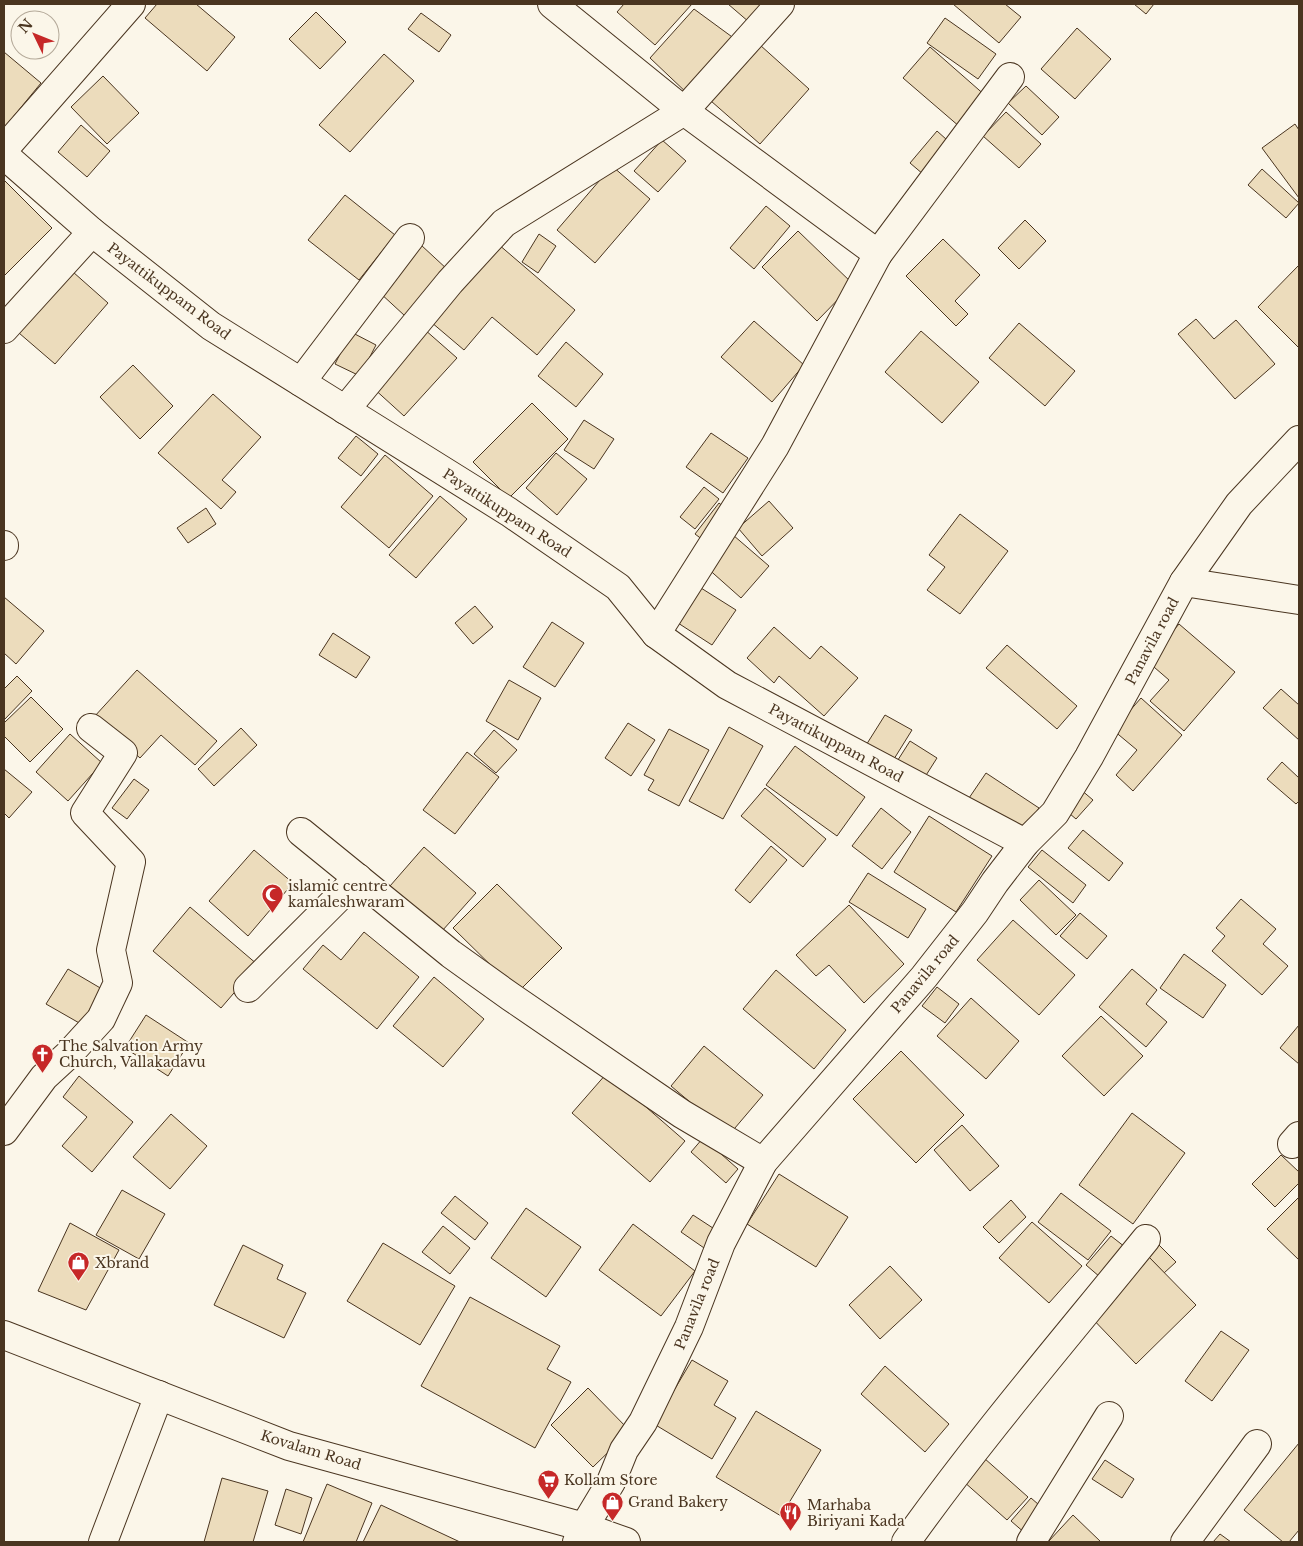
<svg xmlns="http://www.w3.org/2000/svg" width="1303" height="1546" font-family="'Libre Baskerville',serif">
  <rect width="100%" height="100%" fill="#fbf6e9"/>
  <g fill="#ecdcbc" stroke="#4a3520">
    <polygon points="157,4 196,4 235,37 207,71 145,18"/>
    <polygon points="624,4 692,4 655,45 617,12"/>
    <polygon points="728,4 766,4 749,22"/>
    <polygon points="953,4 1005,4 1021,17 999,43"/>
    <polygon points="1134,4 1154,4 1146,14"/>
    <polygon points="694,9 739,42 689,95 650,58"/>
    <polygon points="316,12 346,42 320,69 289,39"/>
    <polygon points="421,13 451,35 439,52 408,29"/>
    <polygon points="945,18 996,54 978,79 927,43"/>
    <polygon points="1077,28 1111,59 1075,99 1041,69"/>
    <polygon points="760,45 809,89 760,144 711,101"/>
    <polygon points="930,47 987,97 960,127 903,78"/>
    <polygon points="4,52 41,83 4,128"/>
    <polygon points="384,54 414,81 350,152 319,125"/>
    <polygon points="103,76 139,113 107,144 71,107"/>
    <polygon points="1026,86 1059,117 1042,135 1008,103"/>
    <polygon points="1006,112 1041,144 1019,168 983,136"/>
    <polygon points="1295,124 1299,130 1299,198 1262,148"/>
    <polygon points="81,125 110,151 87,177 58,152"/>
    <polygon points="937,131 956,148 930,180 910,163"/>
    <polygon points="662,140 686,161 658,192 634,171"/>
    <polygon points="612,166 650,199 595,263 557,230"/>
    <polygon points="1262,169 1299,203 1286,218 1248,185"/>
    <polygon points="4,180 52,228 4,276"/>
    <polygon points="345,195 395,235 359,280 308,240"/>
    <polygon points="766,206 790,226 754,269 730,248"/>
    <polygon points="1025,220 1046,241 1019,269 998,248"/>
    <polygon points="798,231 853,284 817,321 762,267"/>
    <polygon points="539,234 556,246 538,273 522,262"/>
    <polygon points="943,239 980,275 955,301 968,314 956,326 906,276"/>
    <polygon points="498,244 575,310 537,355 492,317 464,350 431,322"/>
    <polygon points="421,245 448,270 405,316 379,292"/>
    <polygon points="1299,265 1299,348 1258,307"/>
    <polygon points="73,272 108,303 55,364 19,333"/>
    <polygon points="1196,319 1214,339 1236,320 1275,364 1235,399 1178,334"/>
    <polygon points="754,321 804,365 772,402 721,357"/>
    <polygon points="1019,323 1075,371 1045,406 989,358"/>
    <polygon points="424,329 457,358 404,416 371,386"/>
    <polygon points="921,331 979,382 942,423 885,372"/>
    <polygon points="351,332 376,345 360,376 335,364"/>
    <polygon points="566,342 603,374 576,407 538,376"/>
    <polygon points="133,365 173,406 140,439 100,397"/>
    <polygon points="213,394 261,437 222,480 236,492 221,509 158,453"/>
    <polygon points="532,403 568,439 509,498 473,462"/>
    <polygon points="584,420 614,439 594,469 564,450"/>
    <polygon points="711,433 748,458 723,493 686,467"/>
    <polygon points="356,436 378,454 361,476 338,458"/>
    <polygon points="556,453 587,479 557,515 526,488"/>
    <polygon points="385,455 433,496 389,548 341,507"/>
    <polygon points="704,487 719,499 695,529 680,517"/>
    <polygon points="440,496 467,519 416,578 389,555"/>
    <polygon points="769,501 793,528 762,556 738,528"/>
    <polygon points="719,503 731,513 707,543 695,534"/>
    <polygon points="206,508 216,524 188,543 177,528"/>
    <polygon points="960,514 1008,551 960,614 927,590 945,567 929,555"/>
    <polygon points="733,535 769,566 741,598 705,566"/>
    <polygon points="701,588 736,610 712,645 678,623"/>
    <polygon points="4,597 44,631 16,664 4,653"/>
    <polygon points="475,606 493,627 473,644 455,623"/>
    <polygon points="552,622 584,643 555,687 523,667"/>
    <polygon points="1179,624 1235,672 1184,731 1150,701 1169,680 1147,661"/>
    <polygon points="774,627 810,659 821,646 858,678 824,716 779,676 774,683 747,658"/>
    <polygon points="333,633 370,657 356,678 319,655"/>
    <polygon points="1007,645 1077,706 1057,729 986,668"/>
    <polygon points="137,670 217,741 195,765 161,735 140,758 94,717"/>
    <polygon points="17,676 32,691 4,720 4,689"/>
    <polygon points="509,680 541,698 518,740 486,721"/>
    <polygon points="1281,689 1299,705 1299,740 1263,708"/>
    <polygon points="31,697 63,729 30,762 4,736 4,723"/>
    <polygon points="1141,698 1182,735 1133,791 1116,775 1137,750 1113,730"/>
    <polygon points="885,715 912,730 889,767 863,750"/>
    <polygon points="628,723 655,740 631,776 605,758"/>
    <polygon points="729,727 763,746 723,819 689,801"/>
    <polygon points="241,728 257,745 214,786 198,769"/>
    <polygon points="669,729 709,750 679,806 648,790 654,780 644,775"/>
    <polygon points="494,730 517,750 496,773 474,754"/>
    <polygon points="70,734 102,763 68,801 36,772"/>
    <polygon points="910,741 937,758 923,780 896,763"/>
    <polygon points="795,746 865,797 837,836 766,785"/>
    <polygon points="467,752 499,777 455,834 423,810"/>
    <polygon points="1282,762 1299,778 1299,801 1296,804 1267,779"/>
    <polygon points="4,769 32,792 9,818 4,813"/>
    <polygon points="986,773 1039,808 1020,837 967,801"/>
    <polygon points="134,779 149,790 127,819 112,808"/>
    <polygon points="765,788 826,839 803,867 741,816"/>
    <polygon points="1080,789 1093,800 1076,819 1063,808"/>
    <polygon points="881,808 911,832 882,869 852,846"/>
    <polygon points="929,816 992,856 956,912 894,872"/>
    <polygon points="1083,830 1123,863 1109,881 1068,848"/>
    <polygon points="771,846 787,860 750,903 735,890"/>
    <polygon points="424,847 476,893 442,931 390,886"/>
    <polygon points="254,850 293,883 248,936 209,901"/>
    <polygon points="1042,850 1086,885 1073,903 1028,867"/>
    <polygon points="868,873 926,909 908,938 849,902"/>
    <polygon points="1039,880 1076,915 1056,935 1020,900"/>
    <polygon points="497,884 562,948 518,992 453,928"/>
    <polygon points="1241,899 1276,929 1263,944 1288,966 1262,995 1212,951 1225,936 1216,928"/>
    <polygon points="849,905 904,964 864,1003 829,965 816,976 796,955"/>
    <polygon points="190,907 258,965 221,1008 153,951"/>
    <polygon points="1080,913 1107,936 1087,959 1060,936"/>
    <polygon points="1013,920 1075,975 1039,1015 977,960"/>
    <polygon points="364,932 419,977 377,1029 303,969 323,945 341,960"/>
    <polygon points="1184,954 1226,985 1203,1018 1160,988"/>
    <polygon points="68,969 102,989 81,1024 46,1004"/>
    <polygon points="1132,969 1157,990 1146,1004 1167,1022 1146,1047 1099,1007"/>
    <polygon points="776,970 846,1030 814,1069 743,1009"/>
    <polygon points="434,977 484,1019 443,1067 393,1026"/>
    <polygon points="937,987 959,1004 945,1023 922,1006"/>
    <polygon points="971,998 1019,1041 986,1079 937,1036"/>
    <polygon points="146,1015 189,1043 168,1076 125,1048"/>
    <polygon points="1101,1016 1143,1056 1104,1096 1062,1056"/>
    <polygon points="1299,1025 1299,1064 1280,1048"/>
    <polygon points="704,1046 763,1095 729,1135 671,1086"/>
    <polygon points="901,1051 964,1115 916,1163 853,1099"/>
    <polygon points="607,1073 685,1141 650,1182 572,1113"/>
    <polygon points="79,1076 133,1122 92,1172 62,1146 87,1117 63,1097"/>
    <polygon points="1132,1113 1185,1153 1133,1224 1079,1185"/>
    <polygon points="171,1114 207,1146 170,1189 133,1157"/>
    <polygon points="962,1125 999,1166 970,1191 934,1150"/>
    <polygon points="703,1138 738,1169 726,1183 691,1152"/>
    <polygon points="1281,1155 1299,1172 1299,1183 1275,1207 1252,1184"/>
    <polygon points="779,1174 848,1217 816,1267 747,1224"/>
    <polygon points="122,1190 165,1214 139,1259 96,1235"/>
    <polygon points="1061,1193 1111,1231 1088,1260 1038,1222"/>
    <polygon points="455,1196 488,1223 475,1240 441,1213"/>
    <polygon points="1299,1197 1299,1260 1267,1229"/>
    <polygon points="1011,1200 1026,1217 999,1243 983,1227"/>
    <polygon points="526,1208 581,1247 546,1297 491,1258"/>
    <polygon points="693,1215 719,1232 707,1250 681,1232"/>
    <polygon points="1032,1222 1082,1266 1049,1303 999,1258"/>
    <polygon points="70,1223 119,1250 86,1310 38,1291"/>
    <polygon points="633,1224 695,1271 661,1316 599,1270"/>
    <polygon points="443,1226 470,1248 450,1274 422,1252"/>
    <polygon points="1111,1236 1125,1247 1100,1277 1086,1265"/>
    <polygon points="1155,1241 1176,1262 1164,1273 1144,1252"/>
    <polygon points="383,1243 455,1286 420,1345 347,1301"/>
    <polygon points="243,1245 283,1265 277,1279 306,1293 284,1338 214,1305"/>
    <polygon points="1147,1255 1196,1305 1136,1364 1087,1313"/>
    <polygon points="890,1266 922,1300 880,1339 849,1305"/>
    <polygon points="470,1297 560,1346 547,1369 571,1382 535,1448 421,1386"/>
    <polygon points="1221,1331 1249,1350 1212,1401 1185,1381"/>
    <polygon points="692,1360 728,1381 714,1405 736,1418 712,1459 654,1424"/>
    <polygon points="885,1366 949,1424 925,1452 861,1394"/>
    <polygon points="588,1388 630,1431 593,1467 551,1425"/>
    <polygon points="756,1411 821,1450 781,1516 716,1477"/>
    <polygon points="1299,1443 1299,1530 1289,1542 1283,1542 1244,1510"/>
    <polygon points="984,1458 1028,1497 1007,1520 963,1481"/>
    <polygon points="1105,1460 1134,1479 1122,1498 1092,1479"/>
    <polygon points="222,1478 268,1491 253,1542 204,1542"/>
    <polygon points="327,1484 372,1503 356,1542 303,1542"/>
    <polygon points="286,1489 312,1498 301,1534 275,1525"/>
    <polygon points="1031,1498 1046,1511 1026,1534 1011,1521"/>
    <polygon points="381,1505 460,1542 363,1542"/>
    <polygon points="1073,1515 1101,1542 1048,1542"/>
    <polygon points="1220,1534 1231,1542 1213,1542"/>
  </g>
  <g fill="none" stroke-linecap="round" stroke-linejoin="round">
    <defs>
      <g id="minor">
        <polyline points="552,4 684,111 878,254"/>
        <polyline points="4,149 131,4"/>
        <polyline points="4,155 92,232 211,326 509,512 618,587 656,634 727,685 1025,843"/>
        <polyline points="4,329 92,232"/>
        <polyline points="301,382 410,238"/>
        <polyline points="345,410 450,282 504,223 684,111 780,4"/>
        <polyline points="4,546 4,545"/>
        <polyline points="1184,582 1299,600"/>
        <polyline points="656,634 775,446 878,254 1010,77"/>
        <polyline points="301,832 451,954 511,997 682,1114 763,1162"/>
        <polyline points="248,988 358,878"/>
        <polyline points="4,1131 44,1077 69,1054 101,1019 118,983 111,950 131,862 85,813 123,753 91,728"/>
        <polyline points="1292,1144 1299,1136"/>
        <polyline points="103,1542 159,1395"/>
        <polyline points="577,1542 584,1527 611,1482 624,1450 643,1422 689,1327 721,1243 763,1162 924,977 975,912 995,882 1025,843 1055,813 1089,757 1184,582 1239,504 1299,440"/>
        <path d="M 906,1542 C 981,1437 1065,1339 1146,1239"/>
        <polyline points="1031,1542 1109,1416"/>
        <polyline points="1185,1542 1257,1444"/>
      </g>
      <polyline id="major" points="4,1335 289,1446 584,1527 626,1542"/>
    </defs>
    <use href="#minor" stroke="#4a3520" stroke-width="30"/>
    <use href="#major" stroke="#4a3520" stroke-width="30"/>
    <use href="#minor" stroke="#fbf6e9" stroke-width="28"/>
    <use href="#major" stroke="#fbf6e9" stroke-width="28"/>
  </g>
  <defs>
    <symbol id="mosque-pin" viewBox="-11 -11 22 30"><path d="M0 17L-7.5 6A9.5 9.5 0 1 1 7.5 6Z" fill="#c62828" stroke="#fbf6e9"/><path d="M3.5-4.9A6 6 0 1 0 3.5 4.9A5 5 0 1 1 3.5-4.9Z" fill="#fff"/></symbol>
    <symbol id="church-pin" viewBox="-11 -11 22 30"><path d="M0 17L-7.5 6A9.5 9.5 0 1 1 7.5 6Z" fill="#c62828" stroke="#fbf6e9"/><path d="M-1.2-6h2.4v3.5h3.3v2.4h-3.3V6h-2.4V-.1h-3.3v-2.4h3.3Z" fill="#fff"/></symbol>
    <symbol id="shop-pin" viewBox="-11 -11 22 30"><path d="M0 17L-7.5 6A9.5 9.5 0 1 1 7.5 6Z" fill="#c62828" stroke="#fbf6e9"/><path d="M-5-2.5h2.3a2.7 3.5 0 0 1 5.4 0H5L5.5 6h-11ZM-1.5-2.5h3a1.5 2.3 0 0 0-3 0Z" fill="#fff"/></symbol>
    <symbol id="supermarket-pin" viewBox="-11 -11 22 30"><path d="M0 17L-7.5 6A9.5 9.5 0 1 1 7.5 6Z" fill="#c62828" stroke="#fbf6e9"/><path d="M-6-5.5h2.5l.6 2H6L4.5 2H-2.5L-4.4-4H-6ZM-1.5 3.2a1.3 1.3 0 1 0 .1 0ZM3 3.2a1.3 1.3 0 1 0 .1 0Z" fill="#fff"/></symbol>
    <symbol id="restaurant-pin" viewBox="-11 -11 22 30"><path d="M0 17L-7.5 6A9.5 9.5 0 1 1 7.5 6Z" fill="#c62828" stroke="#fbf6e9"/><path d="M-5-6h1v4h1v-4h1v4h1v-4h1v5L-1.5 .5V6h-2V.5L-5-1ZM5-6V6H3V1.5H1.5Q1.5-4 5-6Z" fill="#fff"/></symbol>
  </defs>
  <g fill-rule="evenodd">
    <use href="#mosque-pin" x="260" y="882" width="25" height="34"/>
    <use href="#church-pin" x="30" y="1042" width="25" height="34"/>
    <use href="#shop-pin" x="66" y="1250" width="25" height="34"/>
    <use href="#supermarket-pin" x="536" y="1468" width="25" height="34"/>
    <use href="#shop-pin" x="600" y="1490" width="25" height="34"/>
    <use href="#restaurant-pin" x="778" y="1500" width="25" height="34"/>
  </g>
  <g text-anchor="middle" stroke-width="4" stroke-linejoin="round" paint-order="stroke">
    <g font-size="14" fill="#4a3520" stroke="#fbf6e9">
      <text transform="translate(169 291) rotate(37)" y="5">Payattikuppam Road</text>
      <text transform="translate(507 513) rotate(33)" y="5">Payattikuppam Road</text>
      <text transform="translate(1152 641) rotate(-62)" y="5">Panavila road</text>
      <text transform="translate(836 743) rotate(28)" y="5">Payattikuppam Road</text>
      <text transform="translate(925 974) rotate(-50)" y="5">Panavila road</text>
      <text transform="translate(697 1304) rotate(-68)" y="5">Panavila road</text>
      <text transform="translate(311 1450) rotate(17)" y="5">Kovalam Road</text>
    </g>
    <g font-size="14" fill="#4a3520" stroke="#fbf6e9" text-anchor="start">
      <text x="288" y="891">islamic centre<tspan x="288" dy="16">kamaleshwaram</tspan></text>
      <text x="59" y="1051">The Salvation Army<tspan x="59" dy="16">Church, Vallakadavu</tspan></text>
      <text x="95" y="1268">Xbrand</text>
      <text x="564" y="1485">Kollam Store</text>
      <text x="628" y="1507">Grand Bakery</text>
      <text x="807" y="1510">Marhaba<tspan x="807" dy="16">Biriyani Kada</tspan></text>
    </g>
  </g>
  <rect width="1303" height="1546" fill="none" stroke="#4a3520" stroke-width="10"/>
  <g transform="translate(35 35) rotate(313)"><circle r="24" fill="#fbf6e9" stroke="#b4a999"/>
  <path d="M0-4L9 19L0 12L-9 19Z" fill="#c62828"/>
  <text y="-8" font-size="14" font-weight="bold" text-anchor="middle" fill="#4a3520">N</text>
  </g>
</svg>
